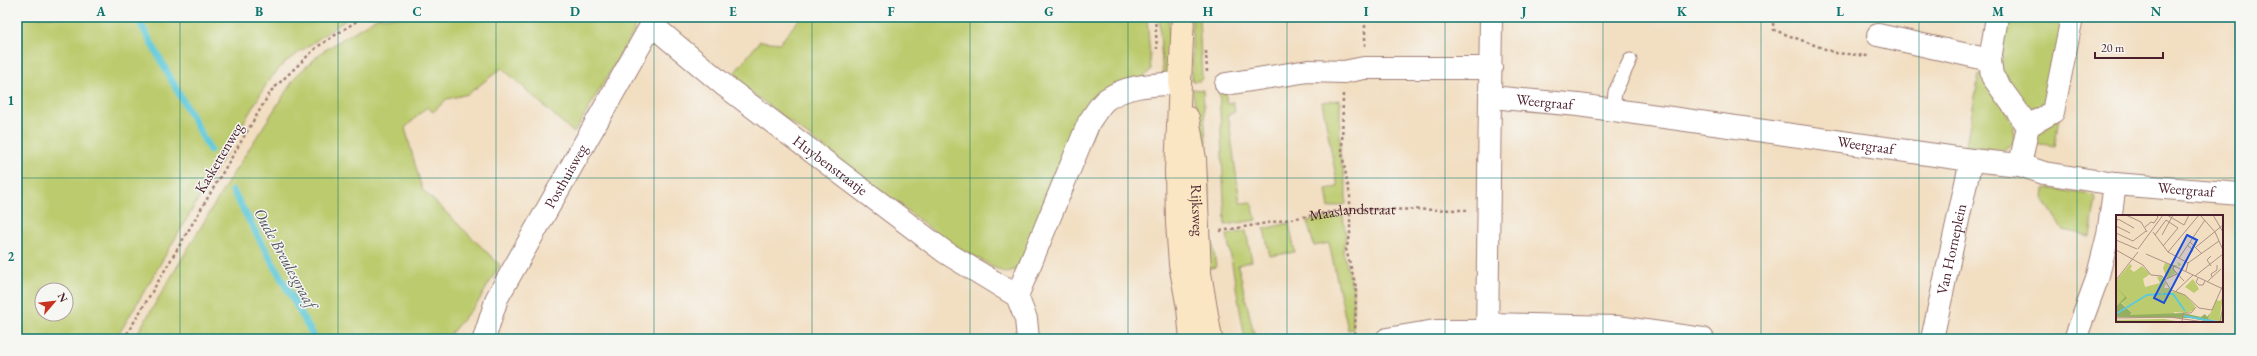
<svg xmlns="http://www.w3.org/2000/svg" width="2257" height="356" font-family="'EB Garamond',serif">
  <rect width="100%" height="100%" fill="#f6f6f2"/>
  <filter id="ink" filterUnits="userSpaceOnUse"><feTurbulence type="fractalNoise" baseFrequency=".025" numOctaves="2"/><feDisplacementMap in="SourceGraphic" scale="8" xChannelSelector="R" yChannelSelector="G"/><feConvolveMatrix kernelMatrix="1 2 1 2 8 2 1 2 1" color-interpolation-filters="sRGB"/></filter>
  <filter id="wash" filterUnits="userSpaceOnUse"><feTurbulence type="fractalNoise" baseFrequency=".012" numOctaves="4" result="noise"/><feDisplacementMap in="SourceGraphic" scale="16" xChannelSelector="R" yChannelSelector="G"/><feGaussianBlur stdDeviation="0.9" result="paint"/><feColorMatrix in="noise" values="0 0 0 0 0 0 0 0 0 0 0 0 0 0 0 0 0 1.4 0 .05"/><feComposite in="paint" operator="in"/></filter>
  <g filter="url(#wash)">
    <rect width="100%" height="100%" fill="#f2dec1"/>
    <g fill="#bccb6d" stroke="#83754c" fill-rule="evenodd">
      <path d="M 17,17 L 350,17 L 284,63 L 267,83 L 116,339 L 17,339 ZM 42,290 L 66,290 L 66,314 L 42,314 Z"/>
      <polygon points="378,17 633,17 634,32 574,133 502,68 468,94 447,99 433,112 427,107 405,128 422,189 500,265 478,302 446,339 134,339 229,180 296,76 322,52"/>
      <polygon points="801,17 1147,17 1151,70 1143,78 1118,88 1017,269 1005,273 951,244 731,77 760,41 780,43"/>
      <polygon points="1159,17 1169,17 1172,81 1163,79"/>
      <polygon points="1192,17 1199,17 1202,78 1200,81 1192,81"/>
      <polygon points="2006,17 2068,17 2047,110 2032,118 2001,72 1999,59"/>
      <polygon points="1979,75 1983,76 2014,123 2014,142 2002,151 1966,145"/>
      <polygon points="1219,87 1225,87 1227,103 1233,102 1235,112 1228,114 1240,203 1252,202 1256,220 1225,225"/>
      <polygon points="1192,89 1203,90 1211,232 1216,267 1206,269 1198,121"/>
      <polygon points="1340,100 1340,154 1346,186 1346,204 1329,208 1326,189 1338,187 1322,102"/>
      <polygon points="2059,116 2055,146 2034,143 2035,130"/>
      <polygon points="2045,188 2094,195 2096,199 2090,236 2063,230 2044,200"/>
      <polygon points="1343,216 1346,236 1343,251 1353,288 1353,329 1348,330 1329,243 1314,246 1307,221"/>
      <polygon points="1289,223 1295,252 1270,256 1264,229"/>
      <polygon points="1246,231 1252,261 1238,265 1255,339 1245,339 1227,235"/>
    </g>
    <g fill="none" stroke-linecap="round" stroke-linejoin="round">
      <g stroke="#5fc9d9" stroke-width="7">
        <polyline points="137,17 210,150"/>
        <polyline points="233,191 315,339"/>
      </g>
    </g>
  </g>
  <g filter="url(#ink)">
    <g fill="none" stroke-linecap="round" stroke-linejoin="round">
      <defs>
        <polyline id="service" points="1613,110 1615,92 1630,60"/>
        <g id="minor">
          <polyline points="1997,17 1990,60 1992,76 2028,126 2020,165"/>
          <path id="s2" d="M 652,25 L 725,86 L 945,252 L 1017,296 L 1026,319 L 1028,339"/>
          <polyline points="1878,35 1990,60"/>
          <polyline points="1226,84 1308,71 1344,72 1364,68 1491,68"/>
          <path id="s3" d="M 1491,97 L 1578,105 L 1971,160 L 2020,165 L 2044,173 L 2115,184 L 2240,194"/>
          <polyline points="2028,126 2053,112 2072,17"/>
          <path d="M 1017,296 L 1089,122 C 1094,115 1100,104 1107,99 C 1130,84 1154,85 1180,83"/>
          <polyline points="1487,324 1617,327 1703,339"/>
          <path id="s4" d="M 484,339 L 497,298 L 656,17"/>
          <polyline points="1387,339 1435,331 1488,331"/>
          <polyline points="1487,339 1491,17"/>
          <path id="s5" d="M 1932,339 L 1971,160"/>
          <polyline points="2075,339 2097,279 2108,235 2115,184"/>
        </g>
        <g id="secondary">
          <polyline points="1183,17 1176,170 1177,223 1180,264 1188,308 1191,339"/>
          <path id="s6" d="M 1188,118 L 1195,159 L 1200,273 L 1211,339"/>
        </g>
      </defs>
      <use href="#service" stroke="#9e7e76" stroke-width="15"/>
      <use href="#minor" stroke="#9e7e76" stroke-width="24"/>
      <use href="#secondary" stroke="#9e7e76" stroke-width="24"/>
      <g stroke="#9e7e76" stroke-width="2.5" stroke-dasharray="3 3" stroke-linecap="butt">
        <polyline points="1155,17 1157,49"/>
        <polyline points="1772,17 1774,30 1836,53 1868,56"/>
        <polyline points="1365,46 1365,17"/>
        <polyline points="1206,51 1207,72"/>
        <polyline points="1343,94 1342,154 1350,196 1350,236 1346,249 1356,287 1355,339"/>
        <path id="s1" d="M 1220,231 L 1349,209 L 1467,210"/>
        <polyline points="124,339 271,91 317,47 363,17"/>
      </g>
      <use href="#service" stroke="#fff" stroke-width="13"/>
      <use href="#minor" stroke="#fff" stroke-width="22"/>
      <use href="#secondary" stroke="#fbe6c4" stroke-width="22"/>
    </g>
  </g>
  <path fill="none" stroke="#0f766e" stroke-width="1" stroke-opacity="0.55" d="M 180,17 L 180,339M 338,17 L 338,339M 496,17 L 496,339M 654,17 L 654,339M 812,17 L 812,339M 970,17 L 970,339M 1128,17 L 1128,339M 1287,17 L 1287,339M 1445,17 L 1445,339M 1603,17 L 1603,339M 1761,17 L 1761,339M 1919,17 L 1919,339M 2077,17 L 2077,339M 17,178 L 2240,178"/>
  <g text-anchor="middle" stroke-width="3" stroke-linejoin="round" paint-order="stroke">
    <g font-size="15" fill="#4a1f2b" stroke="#f6f6f2">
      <text dy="5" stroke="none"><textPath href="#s3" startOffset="54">Weergraaf</textPath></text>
      <text dy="5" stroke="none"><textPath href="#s3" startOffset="378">Weergraaf</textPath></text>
      <text transform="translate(219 158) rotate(-59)" y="5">Kaskettenweg</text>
      <text dy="5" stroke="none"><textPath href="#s2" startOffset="227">Huybenstraatje</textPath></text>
      <text dy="5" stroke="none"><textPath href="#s4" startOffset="183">Posthuisweg</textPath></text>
      <text dy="5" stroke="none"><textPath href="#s3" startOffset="702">Weergraaf</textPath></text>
      <text dy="5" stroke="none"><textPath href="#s6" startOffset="93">Rijksweg</textPath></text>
      <text dy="5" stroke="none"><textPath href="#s1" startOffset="134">Maaslandstraat</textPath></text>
      <text dy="5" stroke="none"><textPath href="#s5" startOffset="92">Van Horneplein</textPath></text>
    </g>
    <g font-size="16" font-style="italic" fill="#50525f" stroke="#f6f6f2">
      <text transform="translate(286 258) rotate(61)" y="6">Oude Breulesgraaf</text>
    </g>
  </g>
  <g transform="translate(2116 215)">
    <rect width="107" height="107" fill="#f2dec1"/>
    <path d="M 61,47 L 67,50 L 65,49 L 64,51 L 57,52 L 60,58 L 51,64 L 47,53 L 49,48 L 63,51 ZM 14,49 L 16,51 L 14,54 L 18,57 L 26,51 L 34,59 L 27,64 L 29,72 L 44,68 L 41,62 L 45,61 L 50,69 L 48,73 L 53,73 L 55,77 L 60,76 L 69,80 L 79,91 L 78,95 L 71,98 L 58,97 L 58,100 L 14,101 L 16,98 L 5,87 L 0,92 L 0,66 ZM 77,64 L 83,74 L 78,78 L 69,72 ZM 107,82 L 103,106 L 92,104 L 100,85 L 104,86 ZM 48,104 L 66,107 L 0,107 L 0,105 Z" fill="#bccb6d"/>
    <path d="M 0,72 L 11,83 L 5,88 L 16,98 L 14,100 L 67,98 L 85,102 L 89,99 L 91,102 L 94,98 L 92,104 L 103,107 L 107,90 L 105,107 L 93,107 L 75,103 L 0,102 L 0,92 L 9,82 Z" fill="#95af60"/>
    <path fill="none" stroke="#5fc9d9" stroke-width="2" d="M 47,79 L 57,79 L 69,96M 0,99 L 31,80 L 45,79M 68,101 L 102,107"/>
    <path fill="none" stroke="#af9285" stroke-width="1" d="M 10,0 L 25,7 L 31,17M 51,0 L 68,10 L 73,0M 84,0 L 99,17 L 107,35M 97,0 L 107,17M 0,7 L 2,4 L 18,13M 0,11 L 14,18M 29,12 L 35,7 L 38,8 L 42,2 L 40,0M 37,17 L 52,37 L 72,48 L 70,56M 0,18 L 17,26 L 30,16M 39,20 L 50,5 L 62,13 L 47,31M 46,20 L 57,0M 0,25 L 21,34M 74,27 L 86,39M 80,32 L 107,10M 22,34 L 47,0M 0,35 L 27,50 L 35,60 L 46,61 L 55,75 L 69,80 L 83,93 L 96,95 L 107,70M 52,37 L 83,0M 30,39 L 60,52M 95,41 L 91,45 L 95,51M 63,43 L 89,5M 69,46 L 77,35 L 71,30M 72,48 L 103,26M 58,51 L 57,54 L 68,66M 58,51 L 107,74M 79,61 L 107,39M 96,62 L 95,59 L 101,55 L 101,50M 82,63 L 80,67 L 83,70 L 87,70 L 89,66M 0,65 L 22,37M 48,65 L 61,59M 91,67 L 105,54M 60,76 L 77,60M 0,103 L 54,102 L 88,107M 66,107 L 67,98 L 75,98 L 80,92"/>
    <path fill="#1d4ed8" fill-opacity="0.15" stroke="#1d4ed8" stroke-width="2" d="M 71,20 L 81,25 L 48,88 L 38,83 Z"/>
    <rect width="107" height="107" fill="none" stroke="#4a1f2b" stroke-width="2"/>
  </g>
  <rect width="2257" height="356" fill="none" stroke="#f6f6f2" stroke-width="44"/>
  <g transform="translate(54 302) rotate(62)"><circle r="19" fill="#f6f6f2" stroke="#b1a0a2"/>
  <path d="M0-3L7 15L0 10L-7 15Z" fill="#c8321e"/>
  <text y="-6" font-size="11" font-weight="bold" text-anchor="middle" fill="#4a1f2b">N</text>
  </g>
  <path d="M2095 52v6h68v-6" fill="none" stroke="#4a1f2b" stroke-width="2"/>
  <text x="2101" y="52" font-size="12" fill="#4a1f2b" stroke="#f6f6f2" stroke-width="3" paint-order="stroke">20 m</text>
  <rect x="22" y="22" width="2213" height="312" fill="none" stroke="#0f766e" stroke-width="1.5"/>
  <g font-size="13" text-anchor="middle" font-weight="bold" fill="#0f766e">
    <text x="101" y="16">A</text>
    <text x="259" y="16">B</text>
    <text x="417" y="16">C</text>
    <text x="575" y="16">D</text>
    <text x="733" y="16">E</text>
    <text x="891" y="16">F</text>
    <text x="1049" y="16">G</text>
    <text x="1208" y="16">H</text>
    <text x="1366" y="16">I</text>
    <text x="1524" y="16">J</text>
    <text x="1682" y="16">K</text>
    <text x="1840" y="16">L</text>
    <text x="1998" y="16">M</text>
    <text x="2156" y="16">N</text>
    <text x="11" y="105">1</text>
    <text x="11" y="261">2</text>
  </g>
</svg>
